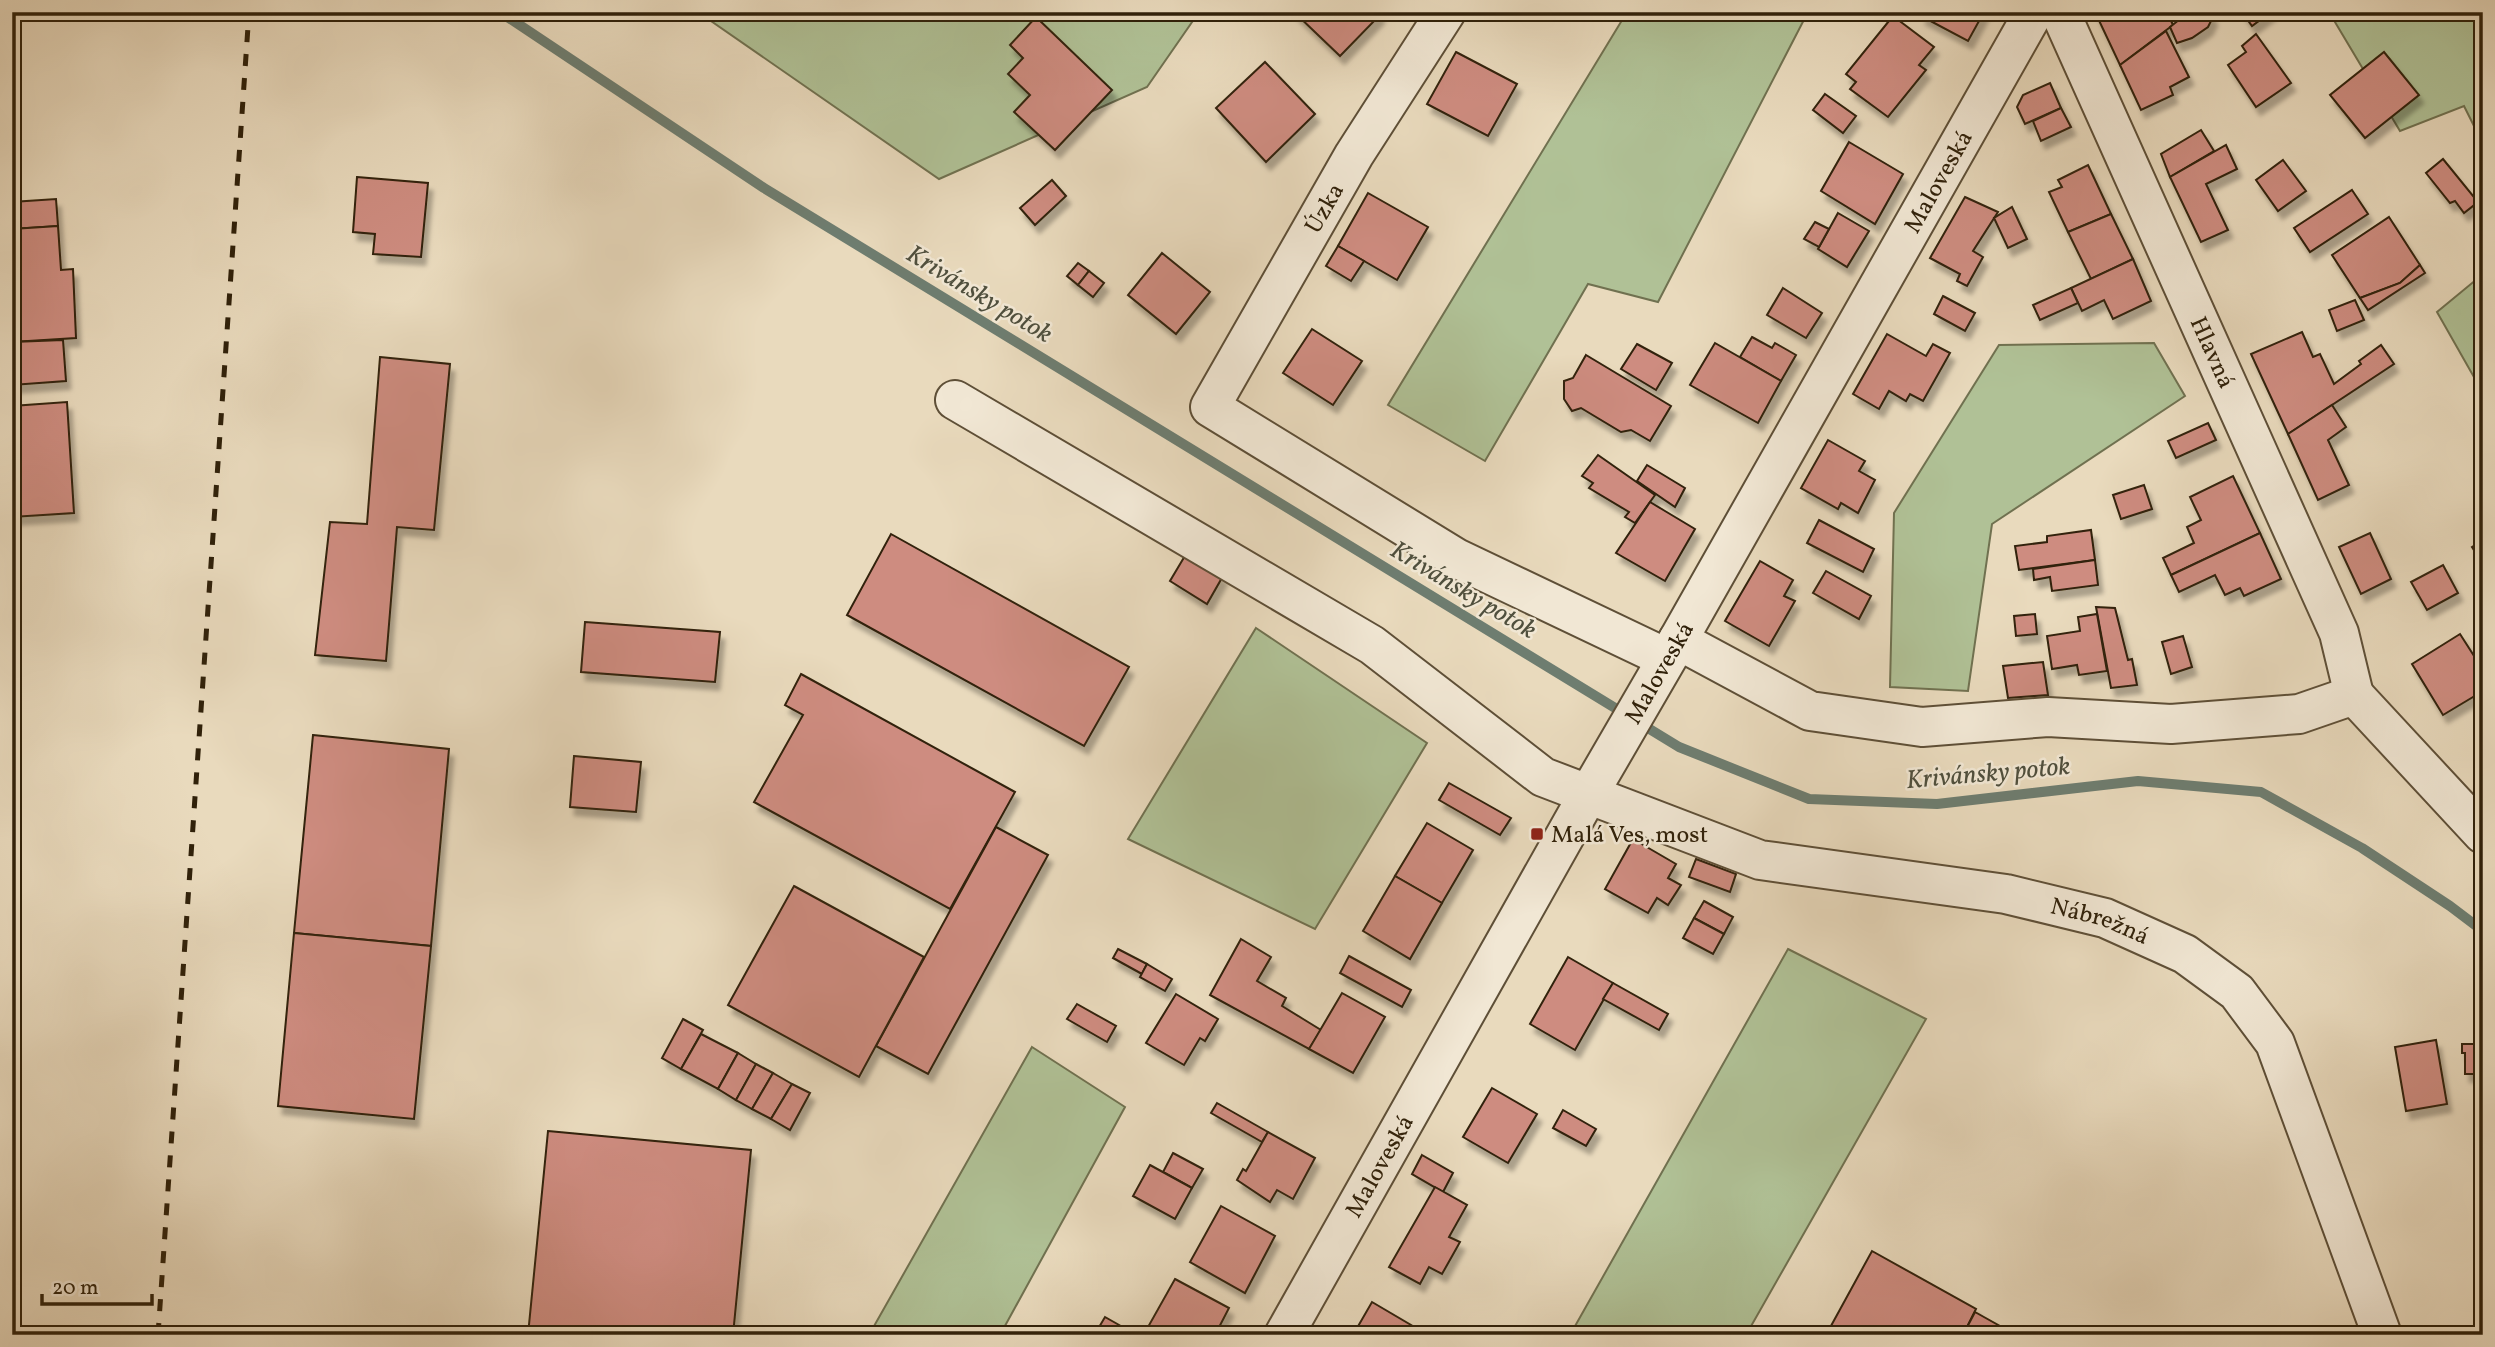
<svg xmlns="http://www.w3.org/2000/svg" width="2495" height="1347" font-family="Vollkorn,serif">
  <defs>
    <filter id="shadow"><feDropShadow dx="4.5" dy="8" stdDeviation="2" flood-color="#0004"/></filter>
  </defs>
  <rect width="100%" height="100%" fill="#e9dabd"/>
  <filter id="stains"><feTurbulence type="fractalNoise" baseFrequency=".00286" numOctaves="4"/><feColorMatrix values="0 0 0 0 .2 0 0 0 0 .09 0 0 0 0 .02 0 0 0 .5 -.17"/></filter>
  <radialGradient id="worn" r=".72"><stop offset=".6" stop-color="#630" stop-opacity="0"/><stop offset="1" stop-color="#630" stop-opacity=".3"/></radialGradient>
  <g fill="#b0c196" stroke="#707150" stroke-width="2">
    <polygon points="698,12 1199,12 1147,87 939,179"/>
    <polygon points="1627,12 1808,12 1658,302 1588,284 1485,461 1388,405"/>
    <polygon points="2329,12 2483,12 2483,144 2464,106 2400,131"/>
    <polygon points="2483,274 2483,393 2437,312"/>
    <polygon points="2154,343 2185,396 1992,524 1968,691 1890,687 1894,513 1999,345"/>
    <polygon points="1256,628 1427,743 1315,929 1128,839"/>
    <polygon points="1788,949 1926,1019 1746,1335 1570,1335"/>
    <polygon points="1032,1047 1125,1107 1000,1335 869,1335"/>
  </g>
  <g fill="none" stroke-linecap="round" stroke-linejoin="round">
    <polyline stroke="#6e7d70" stroke-width="10" points="500,12 764,188 1679,747 1809,799 1937,804 2138,781 2261,792 2362,848 2450,906 2483,931"/>
  </g>
  <g fill="#ce8c80" stroke="#30210a" stroke-width="2" filter="url(#shadow)">
    <polygon points="1294,12 1378,12 1380,15 1340,56"/>
    <polygon points="1923,12 1984,12 1968,41 1921,16"/>
    <polygon points="2095,12 2167,12 2173,25 2120,65"/>
    <polygon points="2189,12 2209,12 2213,17 2208,27 2192,38 2177,43 2170,27"/>
    <polygon points="2242,12 2271,12 2252,26"/>
    <polygon points="1893,16 1934,47 1919,65 1926,70 1888,117 1850,89 1856,82 1846,74"/>
    <polygon points="1036,17 1112,90 1055,150 1014,112 1030,95 1008,74 1023,58 1010,45"/>
    <polygon points="2166,31 2189,77 2170,87 2173,95 2141,110 2120,65"/>
    <polygon points="2256,34 2291,83 2256,107 2228,65 2246,52 2242,46"/>
    <polygon points="1456,52 1517,84 1488,136 1427,104"/>
    <polygon points="2384,52 2419,95 2365,138 2330,95"/>
    <polygon points="1265,62 1315,114 1266,162 1216,108"/>
    <polygon points="2050,83 2061,108 2025,124 2017,107 2023,95"/>
    <polygon points="1825,94 1856,116 1843,133 1813,110"/>
    <polygon points="2061,108 2071,127 2041,141 2033,121"/>
    <polygon points="2201,130 2214,151 2170,177 2161,154"/>
    <polygon points="1849,142 1903,174 1875,224 1821,191"/>
    <polygon points="2226,145 2237,169 2206,184 2228,230 2201,242 2170,177"/>
    <polygon points="2443,159 2478,202 2464,213 2455,201 2450,203 2426,173"/>
    <polygon points="2283,160 2306,191 2278,211 2256,180"/>
    <polygon points="2088,165 2111,214 2068,232 2049,192 2062,187 2058,180"/>
    <polygon points="357,177 428,183 421,257 373,254 375,234 353,232"/>
    <polygon points="1052,180 1066,196 1035,225 1020,208"/>
    <polygon points="2352,190 2368,214 2310,252 2294,228"/>
    <polygon points="1368,193 1428,227 1397,280 1338,246"/>
    <polygon points="1965,197 1998,212 1973,251 1983,257 1967,286 1957,281 1960,274 1930,258"/>
    <polygon points="56,199 58,226 12,229 12,202"/>
    <polygon points="2012,207 2027,239 2008,248 1994,218"/>
    <polygon points="1838,213 1869,231 1847,267 1818,249"/>
    <polygon points="2111,214 2133,259 2091,279 2068,232"/>
    <polygon points="2389,217 2420,265 2400,283 2360,298 2332,255"/>
    <polygon points="1815,222 1829,229 1819,247 1804,239"/>
    <polygon points="58,226 61,270 73,269 76,338 12,342 12,229"/>
    <polygon points="1338,246 1364,261 1351,281 1326,266"/>
    <polygon points="1162,253 1210,292 1176,334 1128,295"/>
    <polygon points="2133,259 2151,301 2113,319 2104,300 2082,311 2071,288"/>
    <polygon points="1078,263 1089,271 1078,285 1067,276"/>
    <polygon points="2420,265 2425,273 2368,310 2360,298 2400,283"/>
    <polygon points="1089,271 1104,283 1093,297 1078,285"/>
    <polygon points="1783,288 1822,313 1806,338 1767,315"/>
    <polygon points="2071,288 2078,303 2040,320 2033,305"/>
    <polygon points="1943,296 1975,313 1965,331 1934,314"/>
    <polygon points="2355,300 2364,320 2337,331 2329,310"/>
    <polygon points="1312,329 1362,361 1333,405 1283,373"/>
    <polygon points="2302,332 2313,357 2320,354 2334,384 2361,364 2359,361 2381,345 2394,364 2288,434 2251,354"/>
    <polygon points="1887,334 1926,356 1933,344 1950,353 1923,401 1910,394 1906,401 1889,391 1879,409 1853,394"/>
    <polygon points="1752,337 1772,348 1775,343 1796,355 1781,381 1740,357"/>
    <polygon points="63,340 66,381 12,385 12,342"/>
    <polygon points="1715,343 1781,381 1758,423 1690,385"/>
    <polygon points="1637,344 1672,363 1656,390 1621,369"/>
    <polygon points="1586,355 1671,406 1650,441 1631,430 1621,432 1581,408 1572,411 1564,399 1564,381 1573,378"/>
    <polygon points="380,357 450,364 434,530 397,527 386,661 315,655 330,522 367,524"/>
    <polygon points="67,402 74,513 12,517 12,406"/>
    <polygon points="2332,405 2346,427 2328,440 2349,485 2318,500 2288,434"/>
    <polygon points="2208,423 2216,440 2176,458 2168,441"/>
    <polygon points="1828,440 1865,461 1859,471 1875,480 1858,513 1841,503 1838,509 1801,488"/>
    <polygon points="1598,455 1655,495 1635,523 1625,517 1629,512 1589,488 1593,483 1582,476"/>
    <polygon points="1647,465 1685,488 1675,507 1637,481"/>
    <polygon points="2233,476 2260,533 2171,575 2163,558 2194,543 2187,527 2201,520 2190,497"/>
    <polygon points="2144,485 2152,509 2121,519 2113,495"/>
    <polygon points="1650,502 1695,529 1665,581 1616,553"/>
    <polygon points="1819,520 1874,549 1863,572 1807,543"/>
    <polygon points="2091,530 2095,560 2019,570 2015,546 2047,542 2047,536"/>
    <polygon points="2260,533 2281,579 2244,596 2240,588 2225,595 2215,575 2179,592 2171,575"/>
    <polygon points="2370,533 2391,579 2361,594 2339,547"/>
    <polygon points="891,534 1129,667 1084,746 847,615"/>
    <polygon points="2483,540 2483,564 2472,547"/>
    <polygon points="1186,554 1223,576 1207,604 1170,581"/>
    <polygon points="2095,560 2098,585 2052,591 2050,577 2034,580 2033,569"/>
    <polygon points="1760,561 1793,580 1784,596 1795,601 1769,646 1725,621"/>
    <polygon points="2443,565 2458,593 2427,610 2411,582"/>
    <polygon points="1826,571 1871,596 1859,619 1813,593"/>
    <polygon points="2096,607 2115,608 2128,660 2132,659 2137,685 2111,688"/>
    <polygon points="2035,614 2037,634 2016,636 2014,616"/>
    <polygon points="2097,614 2107,671 2079,675 2077,665 2052,669 2047,636 2080,631 2078,617"/>
    <polygon points="585,622 720,632 715,682 581,672"/>
    <polygon points="2460,634 2483,670 2483,691 2443,715 2412,664"/>
    <polygon points="2183,636 2192,667 2171,674 2162,642"/>
    <polygon points="2043,662 2048,695 2008,698 2003,666"/>
    <polygon points="801,674 1015,792 950,909 754,802 803,715 785,705"/>
    <polygon points="313,735 449,749 431,946 294,933"/>
    <polygon points="574,756 641,762 636,812 570,807"/>
    <polygon points="1449,783 1511,818 1500,835 1439,800"/>
    <polygon points="1427,823 1473,850 1442,903 1395,876"/>
    <polygon points="996,827 1048,855 928,1074 876,1046"/>
    <polygon points="1633,839 1676,864 1668,878 1681,885 1668,905 1657,898 1648,913 1605,889"/>
    <polygon points="1696,859 1736,874 1730,892 1689,877"/>
    <polygon points="1395,876 1442,903 1410,959 1363,931"/>
    <polygon points="794,886 924,957 859,1077 728,1005"/>
    <polygon points="1704,901 1733,917 1724,934 1694,918"/>
    <polygon points="1694,918 1724,934 1713,954 1683,938"/>
    <polygon points="294,933 431,946 414,1119 278,1106"/>
    <polygon points="1241,939 1271,957 1257,981 1286,998 1282,1006 1321,1030 1309,1049 1210,995"/>
    <polygon points="1118,949 1147,964 1142,974 1113,958"/>
    <polygon points="1349,956 1411,990 1402,1007 1340,973"/>
    <polygon points="1568,957 1613,983 1575,1050 1530,1024"/>
    <polygon points="1147,964 1172,979 1165,991 1140,977"/>
    <polygon points="1613,983 1668,1014 1659,1030 1603,999"/>
    <polygon points="1342,993 1385,1017 1353,1073 1309,1049"/>
    <polygon points="1176,994 1218,1019 1205,1041 1200,1038 1184,1065 1146,1043"/>
    <polygon points="1077,1004 1116,1026 1107,1042 1067,1019"/>
    <polygon points="683,1019 703,1030 681,1069 662,1058"/>
    <polygon points="701,1034 738,1053 718,1089 681,1069"/>
    <polygon points="2436,1040 2447,1104 2406,1111 2395,1047"/>
    <polygon points="2462,1044 2483,1044 2483,1074 2465,1074 2465,1053 2462,1053"/>
    <polygon points="738,1053 756,1064 736,1100 718,1089"/>
    <polygon points="756,1064 773,1073 752,1109 736,1100"/>
    <polygon points="773,1073 792,1084 771,1119 752,1109"/>
    <polygon points="792,1084 810,1093 790,1130 771,1119"/>
    <polygon points="1492,1088 1537,1114 1508,1163 1463,1137"/>
    <polygon points="1217,1103 1268,1132 1262,1142 1211,1113"/>
    <polygon points="1563,1110 1596,1129 1586,1146 1553,1128"/>
    <polygon points="548,1131 751,1150 733,1335 528,1335"/>
    <polygon points="1268,1132 1315,1158 1293,1199 1277,1190 1270,1202 1237,1180 1243,1169 1246,1171"/>
    <polygon points="1173,1153 1203,1169 1192,1188 1163,1172"/>
    <polygon points="1422,1155 1453,1173 1443,1192 1412,1174"/>
    <polygon points="1150,1165 1192,1188 1175,1219 1133,1196"/>
    <polygon points="1435,1187 1467,1205 1449,1237 1460,1242 1442,1274 1429,1267 1420,1284 1389,1267"/>
    <polygon points="1221,1206 1275,1236 1245,1293 1190,1262"/>
    <polygon points="1872,1251 1976,1309 1963,1335 1826,1335"/>
    <polygon points="1175,1279 1229,1308 1215,1335 1162,1335 1148,1327"/>
    <polygon points="1372,1302 1428,1335 1353,1335"/>
    <polygon points="1975,1312 2016,1335 1963,1335"/>
    <polygon points="1105,1317 1135,1334 1135,1335 1095,1334"/>
  </g>
  <g fill="none" stroke-linecap="round" stroke-linejoin="round">
    <defs>
      <g id="minor">
        <polyline points="1446,12 1354,155 1210,407 1456,558 1666,658"/>
        <path id="s1" d="M 2060,12 L 2339,633 L 2354,695"/>
        <path id="s2" d="M 955,400 L 1372,645 L 1543,777 L 1760,860 L 2006,894 L 2105,918 L 2185,954 L 2237,992 L 2275,1043 L 2382,1335"/>
        <polyline points="1678,640 1810,711 1922,727 2048,717 2171,724 2299,714 2354,695 2483,834"/>
        <path id="s3" d="M 1284,1335 L 1588,795 L 1678,640 L 2034,12"/>
      </g>
    </defs>
    <use href="#minor" stroke="#5e4f37" stroke-width="42"/>
    <use href="#minor" stroke="#f1e7d4" stroke-width="38"/>
    <polyline stroke="#30210a" stroke-width="5" stroke-dasharray="12 12" stroke-linecap="butt" points="158,1335 249,12"/>
  </g>
  <rect fill="#8f2418" stroke="#f1e7d4" stroke-width="2.5" x="1530" y="827" width="14" height="14" rx="3.5"/>
  <g text-anchor="middle" stroke-width="5" stroke-linejoin="round" paint-order="stroke">
    <g font-size="24" fill="#30210a" stroke="#f1e7d4">
      <text dy="8" stroke="none"><textPath href="#s3" startOffset="1326">Maloveská</textPath></text>
      <text transform="translate(1324 208) rotate(-60)" y="8">Úzka</text>
      <text dy="8" stroke="none"><textPath href="#s1" startOffset="373">Hlavná</textPath></text>
      <text dy="8" stroke="none"><textPath href="#s3" startOffset="761">Maloveská</textPath></text>
      <text dy="8" stroke="none"><textPath href="#s2" startOffset="1278">Nábrežná</textPath></text>
      <text dy="8" stroke="none"><textPath href="#s3" startOffset="194">Maloveská</textPath></text>
    </g>
    <g font-size="24" fill="#30210a" stroke="#f1e7d4" text-anchor="start">
      <text x="1551" y="842">Malá Ves, most</text>
    </g>
    <g font-size="26" font-style="italic" fill="#4f4f3d" stroke="#f1e7d4">
      <text transform="translate(980 293) rotate(31)" y="9">Krivánsky potok</text>
      <text transform="translate(1464 589) rotate(31)" y="9">Krivánsky potok</text>
      <text transform="translate(1988 772) rotate(-5)" y="9">Krivánsky potok</text>
    </g>
  </g>
  <rect width="2495" height="1347" fill="none" stroke="#e9dabd" stroke-width="42"/>
  <rect x="14" y="14" width="2467" height="1319" fill="none" stroke="#30210a" stroke-width="3.5"/>
  <rect x="21" y="21" width="2453" height="1305" fill="none" stroke="#30210a" stroke-width="2"/>
  <path d="M42 1294v10h110v-10" fill="none" stroke="#30210a" stroke-width="3.5"/>
  <text x="52" y="1294" font-size="21" fill="#30210a" stroke="#f1e7d4" stroke-width="5" paint-order="stroke">20 m</text>
  <rect width="100%" height="100%" filter="url(#stains)"/>
  <rect width="100%" height="100%" fill="url(#worn)"/>
</svg>
